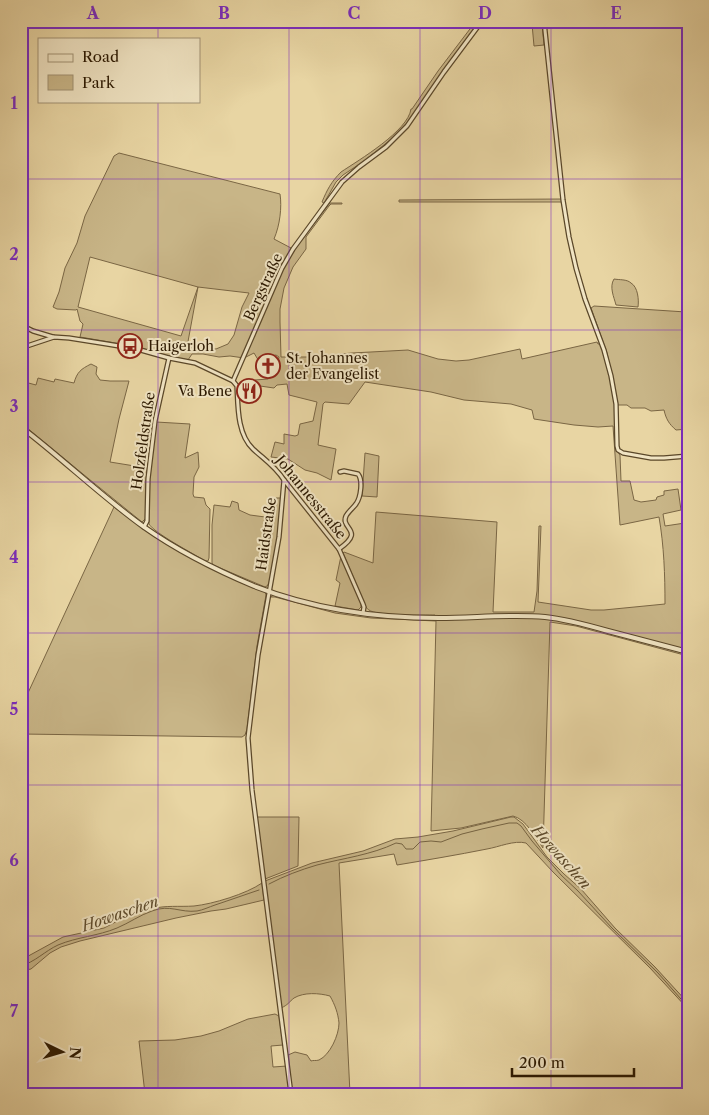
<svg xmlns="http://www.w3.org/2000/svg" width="709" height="1115" font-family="'Libre Caslon Text',serif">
  <rect width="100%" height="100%" fill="#e8d5a3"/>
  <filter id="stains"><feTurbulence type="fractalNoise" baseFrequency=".004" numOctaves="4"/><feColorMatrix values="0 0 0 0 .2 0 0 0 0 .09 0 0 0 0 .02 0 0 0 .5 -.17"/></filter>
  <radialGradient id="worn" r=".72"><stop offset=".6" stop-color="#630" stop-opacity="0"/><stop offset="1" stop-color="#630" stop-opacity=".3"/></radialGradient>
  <g fill="#c8b587" stroke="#7a6644" fill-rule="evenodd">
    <path d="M 476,21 L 480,21 L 452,58 L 408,123 L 395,136 L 364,161 L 343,175 L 336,182 L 324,203 L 322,202 C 327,190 331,182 341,172 C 359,160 408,131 411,109 L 412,109 L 438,71 Z"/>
    <polygon points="542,23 544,45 534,46 532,24"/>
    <path d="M 119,153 L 280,194 C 282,207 280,225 274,239 L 291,248 L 297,246 L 330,203 L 342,203 L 342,204 L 331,204 L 329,206 L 306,237 L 306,249 L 293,267 L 284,288 L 280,309 L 280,322 L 281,357 L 308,357 L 352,353 L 408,350 L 438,359 L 456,361 L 469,360 L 520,349 L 522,359 L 597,342 L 598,344 L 601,344 L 608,364 L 615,405 L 615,443 L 617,451 L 620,455 L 621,481 L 630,481 L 634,500 L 641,502 L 656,500 L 657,497 L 664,495 L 664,491 L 678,489 L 681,510 L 663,514 L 665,526 L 685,523 L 688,519 L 688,656 L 576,626 L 550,622 L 543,848 C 535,837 526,819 513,816 L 461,828 L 431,831 L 436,621 L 371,618 L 335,613 L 275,597 L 270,597 L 274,595 C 294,600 314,606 334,610 C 368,618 402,619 436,619 L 435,615 C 424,615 376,616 369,610 C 368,610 367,608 366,607 L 343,553 L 344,552 L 373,563 L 376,512 L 497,522 L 493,612 L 534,612 L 537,591 L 539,526 L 541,526 L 538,602 L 591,610 L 604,610 L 665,604 C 665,575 664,546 659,517 L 620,525 L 613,426 L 598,427 L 574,425 L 534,419 L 532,410 L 511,404 L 464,400 L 431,392 L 365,382 L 349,404 L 325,402 L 323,404 L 318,445 L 336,449 L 331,480 L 317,473 L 305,470 L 288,459 L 271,457 L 275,442 L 284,444 L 284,434 L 295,436 L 298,435 L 300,424 L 313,421 L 317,402 L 289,395 L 287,384 L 277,385 L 274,388 L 253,385 L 255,380 L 268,379 L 276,373 L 279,357 L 276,355 L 261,358 L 260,363 L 254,353 L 244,358 L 230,356 L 219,357 L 203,354 L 192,354 L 188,360 L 168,356 L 133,346 L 80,337 L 83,324 L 80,321 L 77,309 L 76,310 L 57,309 L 53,307 L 59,292 L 65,268 L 77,243 L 85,216 L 114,156 ZM 90,257 L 198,287 L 181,336 L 78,307 ZM 198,287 L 249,293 L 242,307 L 234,335 L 228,344 L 216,349 L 187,347 Z"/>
    <polygon points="562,199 562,202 399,202 399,200"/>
    <path d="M 614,279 C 619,280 627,279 631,283 C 638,287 639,300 638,307 L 616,305 C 614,297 609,287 614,279 Z"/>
    <path d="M 594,306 L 686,312 L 688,324 L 688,429 L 676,430 C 669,424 666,419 664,410 L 651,411 L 645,408 L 631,408 L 627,405 L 617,405 L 615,391 L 607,353 L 591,308 Z"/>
    <path d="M 91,364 L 97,367 L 96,374 L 100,380 L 110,381 L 129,381 L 119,419 L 110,462 L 147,468 L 146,486 L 146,518 L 142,522 L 89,479 L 21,423 L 21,381 L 36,385 L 38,378 L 54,382 L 55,379 L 74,383 C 77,372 81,369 91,364 Z"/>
    <path d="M 156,422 L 190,424 L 185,458 L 198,452 L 199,467 L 194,477 L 193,494 L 194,497 L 204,498 L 206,505 L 210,509 L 209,558 L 208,561 L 205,561 C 194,554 154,533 149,524 L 148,482 Z"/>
    <polygon points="365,453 379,456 377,497 362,496"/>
    <polygon points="276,498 281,498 279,529 270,582 267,586 265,587 213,565 212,563 212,525 214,505 230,507 232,501 238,503 239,510 250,515 265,517 268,511 272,511 275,506"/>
    <path d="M 114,507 C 128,517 141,528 155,537 C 190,559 227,577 265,592 L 266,595 L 257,646 L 247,729 L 245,735 L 242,737 L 21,734 L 21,708 Z"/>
    <polygon points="341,556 361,603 361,607 358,610 335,606 340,583 336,580"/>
    <polygon points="257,817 299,817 298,866 265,879"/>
    <path d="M 511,817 L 514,817 L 523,824 L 547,857 L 564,874 L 581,889 L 615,928 L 655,967 L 688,1003 L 688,1009 L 650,968 L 553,872 L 526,843 C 514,840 499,847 487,849 C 457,855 427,860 397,865 L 394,854 L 339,863 L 350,1094 L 292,1094 L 288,1055 L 295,1052 L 307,1055 L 311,1061 C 313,1060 316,1061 319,1060 C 330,1055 339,1035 339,1023 C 338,1013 335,1005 330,996 C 319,993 304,992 294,998 C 289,1002 288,1005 281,1008 L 265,881 L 312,863 L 363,851 L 395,839 L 418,837 L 453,831 Z"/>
    <path d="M 262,883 L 264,900 L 226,909 L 211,911 L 176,918 L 80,941 L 61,947 L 50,953 L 31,969 L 21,971 L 21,960 L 63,937 L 104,928 L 129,915 L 149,907 L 151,909 C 166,905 179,907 194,906 C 213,904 246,894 262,883 Z"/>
    <polygon points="275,1014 279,1016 283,1045 271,1046 273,1067 287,1066 290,1094 145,1094 139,1041 175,1040 201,1036 219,1031 248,1019"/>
  </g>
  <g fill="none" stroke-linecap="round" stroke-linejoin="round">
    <g stroke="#766341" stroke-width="1">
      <path d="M 269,884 C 284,876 300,870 317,865 C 344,858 371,855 396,843 L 402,844 L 406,849 L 413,849 L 420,842 L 431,841 L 441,842 L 462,834 L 482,829 L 509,823 L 517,823 L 521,826 L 532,841 L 561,875 L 578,891 L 612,928 L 658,973 L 688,1007"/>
      <path d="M 21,966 C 35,962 45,951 58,945 C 77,937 98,936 117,928 C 129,923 140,915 152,911 C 170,904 180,913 197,911 C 203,910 209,907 215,905 C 230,900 244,895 259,890"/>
    </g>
    <defs>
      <g id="minor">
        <polyline points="544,21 563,200 569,237 576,268 585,299 604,350 611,376 616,404 617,446 618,450 623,453 651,458 664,458 688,456"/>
        <polyline points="21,325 33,331 53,337"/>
        <path d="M 21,348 L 54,337 L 69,338 L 107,344 L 137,349 L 169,358 L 195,363 L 233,381 L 237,386 C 238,406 237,434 253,449 C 265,460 275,466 284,480 L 339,549 L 363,604 L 364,607 L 363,613"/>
        <polyline points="233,381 282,268 293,249 342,182 359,167 386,147 407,126 444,72 482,21"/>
        <polyline points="284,480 279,537 258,655 248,738 252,790 291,1094"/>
        <polyline points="144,527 147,521 148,479 155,421 169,358"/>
        <path d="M 339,549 C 366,530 340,529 346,516 C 348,512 353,508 356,504 C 361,497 363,480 358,474 L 344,471 L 340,472"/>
      </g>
      <path id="tertiary" d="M 21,427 C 63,459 101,496 144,527 C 178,551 216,570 254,586 C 313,609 377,618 439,618 C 474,618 510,614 545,617 C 566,619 587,625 608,631 C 634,638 661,645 688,652"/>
    </defs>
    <use href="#minor" stroke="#5a4729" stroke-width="5.5"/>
    <use href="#tertiary" stroke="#5a4729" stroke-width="6"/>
    <use href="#minor" stroke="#f0e4c3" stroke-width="3"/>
    <use href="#tertiary" stroke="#f0e4c3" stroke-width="4"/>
  </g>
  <path fill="none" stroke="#7b2cbf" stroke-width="1" stroke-opacity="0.55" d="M 158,21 L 158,39M 289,21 L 289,1094M 420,21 L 420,1094M 551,21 L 551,1094M 158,101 L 158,1094M 21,179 L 688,179M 21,330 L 688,330M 21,482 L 688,482M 21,633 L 688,633M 21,785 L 688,785M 21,936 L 688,936"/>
  <defs>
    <symbol id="bus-ring" viewBox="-11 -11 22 22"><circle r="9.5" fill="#f0e4c3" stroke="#8f2418" stroke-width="1.5"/><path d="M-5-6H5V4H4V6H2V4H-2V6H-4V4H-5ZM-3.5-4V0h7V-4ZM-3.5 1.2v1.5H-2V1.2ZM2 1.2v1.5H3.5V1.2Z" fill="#8f2418"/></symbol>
    <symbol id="church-ring" viewBox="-11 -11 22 22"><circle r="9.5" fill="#f0e4c3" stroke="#8f2418" stroke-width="1.5"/><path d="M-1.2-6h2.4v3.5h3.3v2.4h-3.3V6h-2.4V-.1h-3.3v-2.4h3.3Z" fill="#8f2418"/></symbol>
    <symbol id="restaurant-ring" viewBox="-11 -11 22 22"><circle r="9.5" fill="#f0e4c3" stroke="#8f2418" stroke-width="1.5"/><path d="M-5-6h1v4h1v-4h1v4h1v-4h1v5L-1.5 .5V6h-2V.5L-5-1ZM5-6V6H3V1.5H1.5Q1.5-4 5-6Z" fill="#8f2418"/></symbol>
  </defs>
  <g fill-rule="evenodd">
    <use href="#bus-ring" x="116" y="332" width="28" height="28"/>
    <use href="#church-ring" x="254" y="352" width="28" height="28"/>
    <use href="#restaurant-ring" x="235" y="377" width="28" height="28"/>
  </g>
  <g text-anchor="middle" stroke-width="4" stroke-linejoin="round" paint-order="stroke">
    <g font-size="14" fill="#2b1800" stroke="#f0e4c3">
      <text transform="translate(263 287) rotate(-65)" y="5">Bergstraße</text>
      <text transform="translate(143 441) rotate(-82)" y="5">Holzfeldstraße</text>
      <text transform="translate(311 497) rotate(51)" y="5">Johannesstraße</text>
      <text transform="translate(266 534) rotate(-82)" y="5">Haidstraße</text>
    </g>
    <g font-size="14" fill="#2b1800" stroke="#f0e4c3" text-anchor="start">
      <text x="148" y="351">Haigerloh</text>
      <text x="286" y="363">St. Johannes<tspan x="286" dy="16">der Evangelist</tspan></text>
      <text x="232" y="396" text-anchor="end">Va Bene</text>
    </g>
    <g font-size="15" font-style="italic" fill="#5d4a2b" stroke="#f0e4c3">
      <text transform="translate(561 857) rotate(48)" y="5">Howaschen</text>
      <text transform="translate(120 914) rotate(-19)" y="5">Howaschen</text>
    </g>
  </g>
  <rect width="709" height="1115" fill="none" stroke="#e8d5a3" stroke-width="55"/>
  <rect x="38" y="38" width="162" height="65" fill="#f0e4c3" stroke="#a19275"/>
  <rect x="48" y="54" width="25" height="8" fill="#f0e4c3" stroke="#a19275"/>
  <text x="82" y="62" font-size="15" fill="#2b1800">Road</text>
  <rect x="48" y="75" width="25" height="15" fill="#c8b587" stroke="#a19275"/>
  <text x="82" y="88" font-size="15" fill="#2b1800">Park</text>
  <g transform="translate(62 1052) rotate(95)" stroke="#f0e4c3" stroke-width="4" paint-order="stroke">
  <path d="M0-4L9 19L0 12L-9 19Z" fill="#2b1800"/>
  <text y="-8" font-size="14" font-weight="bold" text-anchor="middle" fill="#2b1800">N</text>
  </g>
  <path d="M512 1068v8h122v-8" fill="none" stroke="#2b1800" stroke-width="2.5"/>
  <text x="519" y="1068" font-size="15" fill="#2b1800" stroke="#f0e4c3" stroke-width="4" paint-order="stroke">200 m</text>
  <rect x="28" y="28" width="654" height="1060" fill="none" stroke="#7b2cbf" stroke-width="2"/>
  <g font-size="16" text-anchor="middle" font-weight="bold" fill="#7b2cbf">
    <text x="93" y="19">A</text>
    <text x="224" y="19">B</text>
    <text x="354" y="19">C</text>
    <text x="485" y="19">D</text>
    <text x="616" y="19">E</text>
    <text x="14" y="109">1</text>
    <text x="14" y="260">2</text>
    <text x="14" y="412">3</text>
    <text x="14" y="563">4</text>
    <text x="14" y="715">5</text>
    <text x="14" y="866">6</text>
    <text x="14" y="1017">7</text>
  </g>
  <rect width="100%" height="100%" filter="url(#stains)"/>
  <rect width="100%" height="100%" fill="url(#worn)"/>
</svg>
